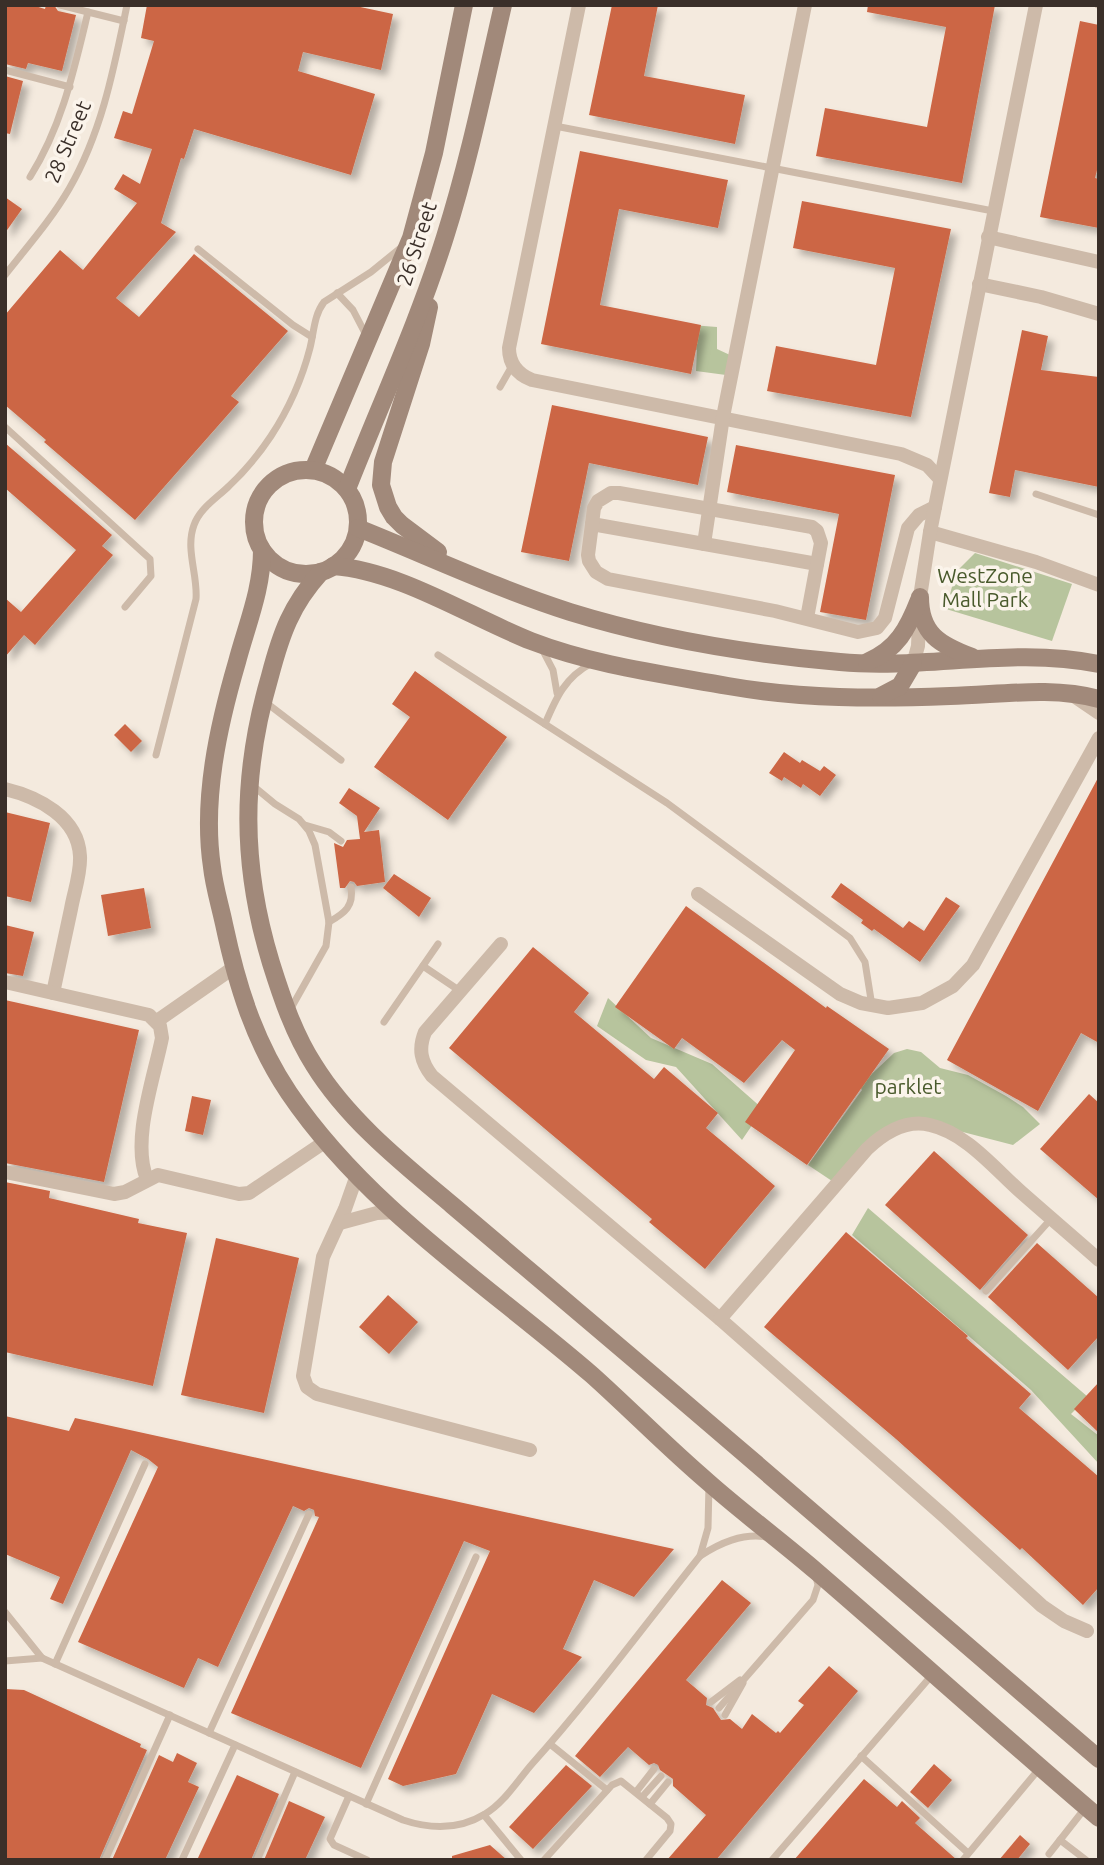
<svg xmlns="http://www.w3.org/2000/svg" width="1104" height="1865" font-family="Ubuntu,sans-serif">
  <defs>
    <filter id="shadow"><feDropShadow dx="6" dy="6" stdDeviation="3.5" flood-color="#0004"/></filter>
  </defs>
  <rect width="100%" height="100%" fill="#f4eade"/>
  <g fill="#b7c49d">
    <polygon points="691,325 717,327 717,349 730,355 726,375 696,371 697,350 688,343"/>
    <polygon points="975,553 1072,584 1052,641 946,609 956,572"/>
    <polygon points="608,998 651,1038 712,1064 763,1109 742,1140 676,1067 646,1060 597,1026"/>
    <polygon points="907,1049 921,1052 940,1068 968,1075 1006,1096 1023,1107 1040,1124 1013,1145 932,1124 903,1123 832,1181 808,1165 862,1090 859,1086 894,1053"/>
    <polygon points="868,1208 1088,1397 1071,1414 1099,1436 1099,1464 1031,1390 852,1235"/>
  </g>
  <g fill="#c64" filter="url(#shadow)">
    <polygon points="5,5 32,5 45,9 46,5 54,5 58,11 76,15 62,71 28,63 26,69 5,64"/>
    <polygon points="147,5 351,5 393,14 381,70 303,52 298,71 375,94 351,175 194,129 184,159 181,158 161,223 176,232 116,298 139,317 194,254 288,331 231,396 239,402 135,520 44,442 46,440 5,405 5,315 60,250 83,270 137,203 114,189 123,174 140,184 152,149 114,138 123,111 132,114 154,41 141,38"/>
    <polygon points="612,5 658,5 644,76 745,95 735,144 589,115"/>
    <polygon points="868,5 995,5 962,183 816,156 825,108 927,127 946,27 867,12"/>
    <polygon points="1080,21 1099,25 1099,162 1095,178 1099,179 1099,228 1040,217"/>
    <polygon points="5,76 23,81 10,134 5,133"/>
    <polygon points="580,151 728,180 718,228 619,209 600,305 701,325 691,374 541,344"/>
    <polygon points="5,197 22,209 5,233"/>
    <polygon points="802,201 951,229 911,417 767,391 776,346 876,365 895,268 793,248"/>
    <polygon points="1022,330 1048,336 1041,370 1099,377 1099,487 1015,470 1010,497 989,493"/>
    <polygon points="552,405 708,437 698,485 589,463 569,561 521,552"/>
    <polygon points="5,443 112,535 102,546 113,555 35,645 24,635 5,657 5,598 21,612 76,550 5,488"/>
    <polygon points="736,445 895,475 866,620 820,612 839,514 727,492"/>
    <polygon points="415,671 507,737 448,820 374,767 410,717 392,704"/>
    <polygon points="125,724 142,741 131,752 114,735"/>
    <polygon points="784,752 800,763 802,760 820,771 824,766 836,775 820,796 803,784 801,788 784,777 782,781 769,773"/>
    <polygon points="1099,776 1099,1043 1081,1033 1038,1111 947,1060"/>
    <polygon points="349,788 380,808 364,832 379,830 385,882 357,886 354,882 350,881 345,888 340,888 334,843 343,847 347,840 360,839 357,816 339,803"/>
    <polygon points="5,812 50,823 31,902 5,896"/>
    <polygon points="394,874 431,898 419,917 383,888"/>
    <polygon points="841,883 903,928 909,921 924,931 946,897 960,906 920,962 874,929 872,931 861,923 863,920 831,897"/>
    <polygon points="144,888 151,928 108,936 101,895"/>
    <polygon points="686,906 826,1008 827,1006 889,1049 807,1165 745,1122 795,1050 782,1040 744,1083 682,1038 674,1049 615,1007"/>
    <polygon points="5,925 34,932 23,976 5,973"/>
    <polygon points="533,947 589,993 574,1012 654,1079 664,1067 718,1113 706,1128 775,1186 705,1269 649,1222 652,1219 449,1048"/>
    <polygon points="5,1000 139,1030 104,1182 5,1163"/>
    <polygon points="1089,1094 1099,1103 1099,1200 1040,1149"/>
    <polygon points="192,1096 211,1100 203,1135 185,1131"/>
    <polygon points="934,1151 1028,1235 980,1290 885,1205"/>
    <polygon points="5,1182 50,1191 49,1198 139,1219 138,1223 187,1233 153,1386 5,1352"/>
    <polygon points="846,1232 968,1336 966,1338 1031,1394 1019,1408 1099,1477 1099,1587 1083,1605 1022,1548 1020,1550 896,1439 764,1327"/>
    <polygon points="216,1238 299,1258 264,1413 181,1395"/>
    <polygon points="1037,1243 1099,1298 1099,1336 1068,1370 988,1297"/>
    <polygon points="388,1295 418,1322 389,1354 359,1327"/>
    <polygon points="1099,1382 1099,1433 1074,1409"/>
    <polygon points="5,1416 69,1431 75,1418 674,1549 634,1597 594,1580 563,1649 582,1657 534,1713 492,1694 456,1774 403,1786 388,1779 490,1551 464,1541 361,1768 231,1713 319,1517 315,1516 314,1510 309,1508 304,1511 293,1506 218,1667 198,1658 184,1688 78,1642 158,1467 148,1459 131,1450 63,1604 50,1599 60,1577 5,1554"/>
    <polygon points="722,1580 751,1603 686,1680 707,1698 706,1705 713,1708 721,1720 730,1719 742,1729 752,1714 776,1733 778,1731 780,1733 804,1705 798,1701 829,1666 858,1691 716,1860 667,1860 706,1815 673,1786 673,1779 660,1770 658,1765 654,1763 649,1765 628,1747 600,1777 575,1756"/>
    <polygon points="5,1689 24,1690 141,1744 140,1747 147,1750 99,1860 5,1860"/>
    <polygon points="177,1753 197,1763 188,1782 199,1787 165,1860 112,1860 159,1755 173,1762"/>
    <polygon points="934,1764 952,1780 928,1808 910,1792"/>
    <polygon points="566,1765 592,1786 533,1849 509,1827"/>
    <polygon points="237,1775 279,1794 251,1860 197,1860"/>
    <polygon points="864,1779 897,1807 902,1801 920,1818 915,1823 957,1860 794,1860"/>
    <polygon points="289,1801 325,1817 305,1860 264,1860"/>
    <polygon points="1020,1835 1030,1844 1017,1860 999,1860"/>
    <polygon points="490,1845 507,1860 452,1860 452,1856"/>
  </g>
  <g fill="none" stroke-linecap="round" stroke-linejoin="round">
    <g stroke="#cdbaa9" stroke-width="7">
      <polyline points="60,5 124,21"/>
      <polyline points="1098,5 1099,5"/>
      <polyline points="5,70 70,87"/>
      <polyline points="555,126 993,211"/>
      <path d="M 30,177 C 62,126 74,70 88,12"/>
      <polyline points="198,249 293,325 312,337"/>
      <path d="M 5,275 C 27,247 51,220 69,189 C 102,132 114,68 127,5"/>
      <polyline points="337,293 353,310 366,335"/>
      <polyline points="500,387 512,366"/>
      <polyline points="5,427 150,559 151,576 125,607"/>
      <polyline points="1036,494 1099,515"/>
      <polyline points="542,649 553,670 557,693"/>
      <polyline points="438,655 667,803 850,938 865,962 872,1006"/>
      <polyline points="264,701 341,760"/>
      <path d="M 545,724 C 556,698 565,677 592,663"/>
      <path d="M 156,755 L 196,599 C 198,575 185,549 194,525 C 200,508 217,498 229,486 C 245,471 259,454 271,436 C 288,410 302,379 310,348 C 314,332 314,315 324,302 L 371,272 L 403,246"/>
      <polyline points="252,785 275,804 299,819 309,831 315,845 329,922 326,946 290,1010"/>
      <polyline points="305,825 329,832 341,841"/>
      <path d="M 329,922 C 345,913 354,906 351,887"/>
      <polyline points="423,966 460,991"/>
      <polyline points="384,1022 438,944"/>
      <polyline points="986,1291 1051,1219"/>
      <polyline points="700,1556 708,1528 709,1485"/>
      <path d="M 5,1612 L 42,1658 L 403,1820 C 430,1829 459,1830 485,1814 C 504,1803 518,1780 532,1764 C 591,1698 644,1626 700,1556 C 720,1543 742,1533 767,1537"/>
      <polyline points="5,1661 42,1658"/>
      <polyline points="55,1664 145,1464"/>
      <polyline points="711,1702 740,1680"/>
      <polyline points="719,1708 813,1600 818,1585 816,1577"/>
      <polyline points="725,1715 743,1683"/>
      <polyline points="209,1733 309,1514"/>
      <polyline points="550,1744 607,1790"/>
      <polyline points="861,1756 968,1853"/>
      <polyline points="636,1792 654,1769"/>
      <polyline points="349,1796 330,1839 334,1845 367,1860"/>
      <polyline points="642,1797 661,1776"/>
      <polyline points="366,1804 476,1557"/>
      <polyline points="650,1804 668,1782"/>
      <polyline points="484,1815 521,1860"/>
      <polyline points="1060,1840 1086,1860"/>
      <polyline points="1049,1854 1086,1807"/>
      <polyline points="105,1860 170,1715"/>
      <polyline points="182,1860 235,1745"/>
      <polyline points="257,1860 295,1772"/>
      <polyline points="544,1860 612,1785 621,1781 667,1818 671,1824 670,1831 646,1860"/>
      <polyline points="772,1860 932,1675"/>
      <polyline points="963,1860 1039,1769"/>
    </g>
    <g stroke="#cdbaa9" stroke-width="14">
      <path d="M 579,5 L 509,348 C 509,364 517,374 532,380 L 901,454 L 927,465 L 940,479"/>
      <polyline points="988,237 1099,262"/>
      <polyline points="979,284 1041,297 1099,314"/>
      <polyline points="592,524 817,564"/>
      <polyline points="930,532 1036,562 1099,585"/>
      <polyline points="704,544 723,417 805,5"/>
      <polyline points="807,618 821,543 817,531 812,527 619,493 611,493 598,501 594,508 592,524 588,555 589,561 596,572 608,579 775,611 858,632 877,628 885,618 908,528 919,515 935,507"/>
      <polyline points="913,664 918,646 920,597 930,532 1036,5"/>
      <polyline points="1074,696 1099,713"/>
      <path d="M 5,789 C 38,797 78,817 80,856 C 81,873 74,892 71,909 C 65,937 59,965 53,993"/>
      <polyline points="698,894 840,994 861,1003 888,1008 922,1003 953,986 973,965 1099,738"/>
      <path d="M 501,944 L 425,1032 C 418,1049 421,1062 432,1076 L 720,1319 L 945,1517 L 1042,1606 L 1064,1621 L 1087,1631"/>
      <path d="M 5,982 L 149,1015 L 160,1026 L 162,1038 C 154,1078 131,1141 147,1179"/>
      <polyline points="157,1021 233,968"/>
      <polyline points="5,1172 114,1194 125,1192 158,1175 239,1194 249,1193 326,1141"/>
      <polyline points="357,1175 345,1209 323,1257 303,1376 307,1387 317,1394 530,1450"/>
      <polyline points="340,1223 377,1213 396,1212"/>
      <path d="M 720,1319 L 867,1149 C 884,1133 906,1119 930,1125 C 966,1133 994,1168 1021,1192 C 1047,1215 1073,1237 1099,1260"/>
    </g>
    <g stroke="#a1897a" stroke-width="18">
      <polyline points="429,307 421,344 383,462 381,485 388,507 394,517 402,525 438,552"/>
      <polyline points="313,470 411,238 434,153 464,5"/>
      <circle cx="306" cy="522" r="52"/>
      <path d="M 347,489 C 380,405 418,323 445,237 C 469,161 485,83 503,5"/>
      <path d="M 358,528 C 428,556 498,589 570,612 C 657,639 749,654 840,662 C 926,670 1013,646 1099,664"/>
      <path d="M 262,550 C 262,590 247,624 237,662 C 218,727 202,800 212,867 C 214,886 220,905 224,924 C 237,985 254,1041 289,1093 C 367,1208 488,1285 592,1375 C 631,1410 668,1448 708,1482 C 743,1513 781,1541 817,1572 C 911,1653 1004,1737 1099,1818"/>
      <path d="M 333,566 C 400,571 468,616 531,641 C 593,665 662,674 728,686 C 802,699 876,699 950,696 C 999,695 1051,686 1099,699"/>
      <path d="M 321,572 C 291,605 281,634 270,676 C 241,775 241,865 271,963 C 282,998 294,1034 314,1065 C 348,1120 402,1163 452,1205 C 500,1246 548,1286 596,1327 C 765,1470 931,1615 1099,1759"/>
      <path d="M 920,597 C 920,634 940,645 972,657"/>
      <path d="M 867,662 C 897,650 908,628 919,600"/>
      <polyline points="881,696 900,686 913,664"/>
    </g>
  </g>
  <g text-anchor="middle" stroke-width="7" stroke-linejoin="round" paint-order="stroke">
    <g font-size="21" fill="#3a2f29" stroke="#fbf4eb">
      <text transform="translate(68 142) rotate(-67)" y="7">28 Street</text>
      <text transform="translate(417 244) rotate(-72)" y="7">26 Street</text>
    </g>
    <g font-size="21" fill="#495a2c" stroke="#fbf4eb">
      <text x="985" y="583">WestZone<tspan x="985" dy="24">Mall Park</tspan></text>
      <text x="908" y="1094">parklet</text>
    </g>
  </g>
  <rect width="1104" height="1865" fill="none" stroke="#3a2f29" stroke-width="14"/>
</svg>
